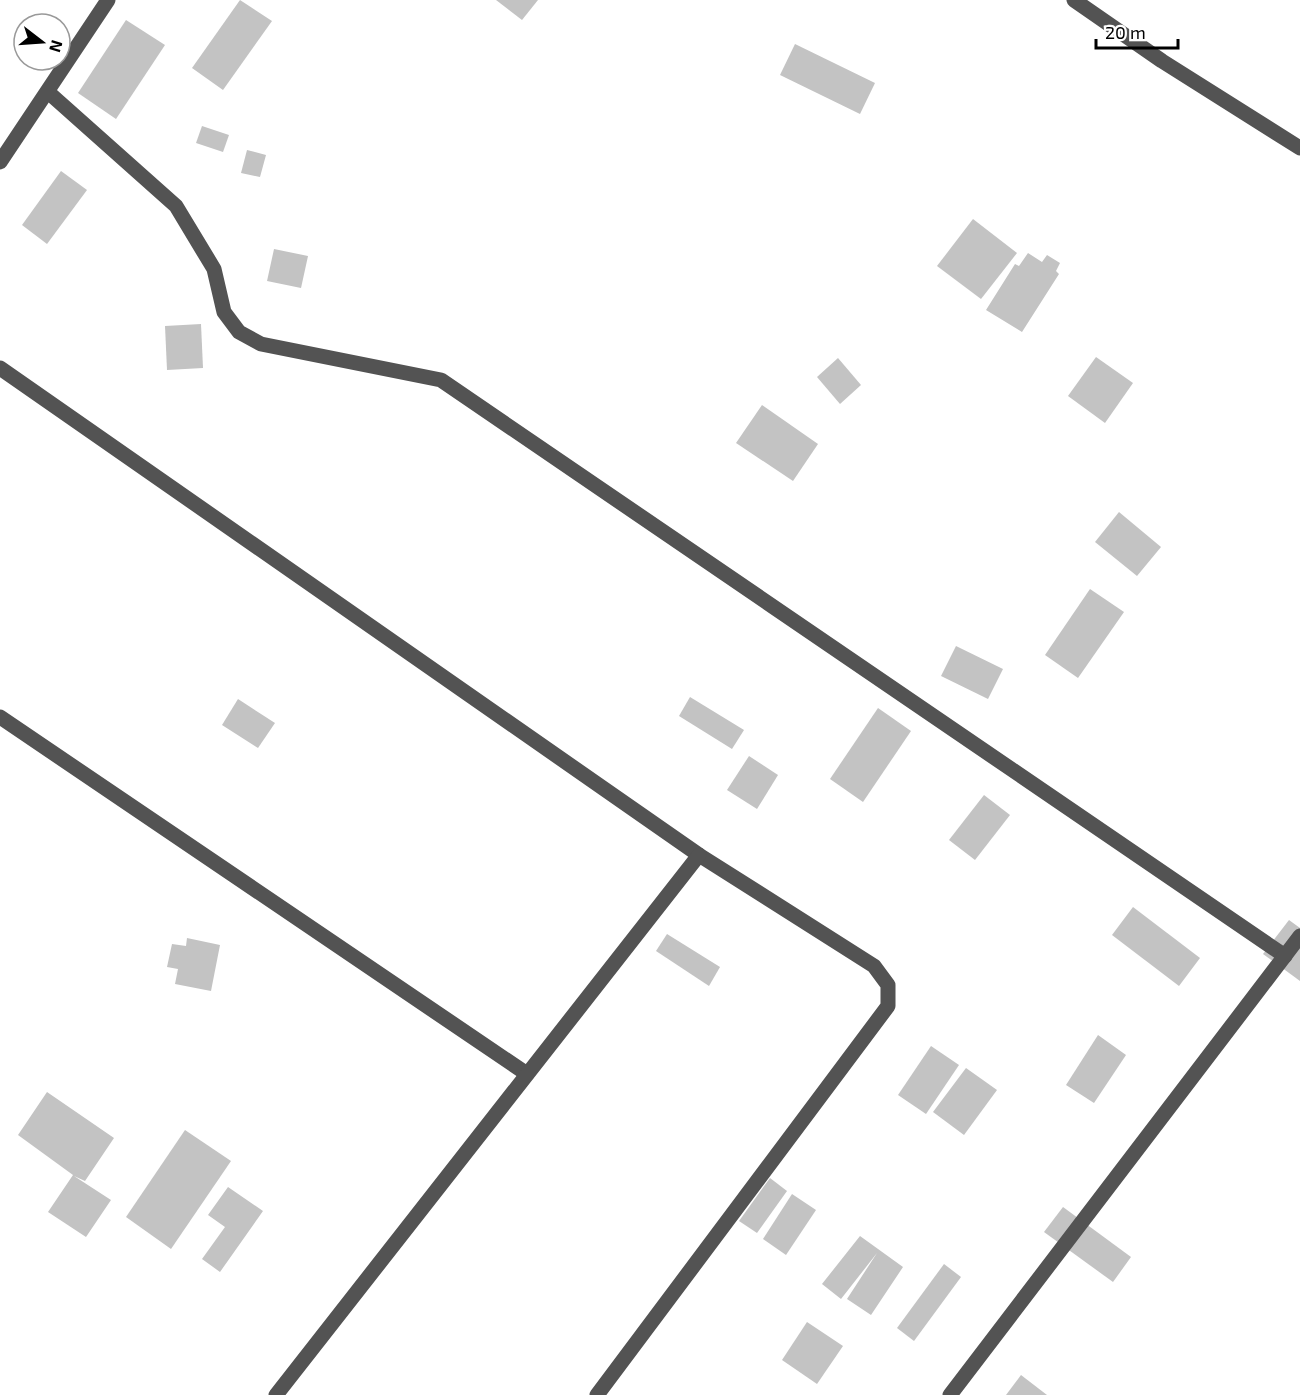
<svg xmlns="http://www.w3.org/2000/svg" width="1300" height="1395" font-family="'Exo 2',sans-serif">
  <rect width="100%" height="100%" fill="#fff"/>
  <g fill="#c3c3c3">
    <polygon points="240,0 272,21 223,90 192,68"/>
    <polygon points="496,0 538,0 522,20"/>
    <polygon points="126,20 165,45 116,119 78,93"/>
    <polygon points="795,44 875,83 860,114 780,75"/>
    <polygon points="202,126 229,135 223,152 196,143"/>
    <polygon points="247,150 266,155 260,177 241,173"/>
    <polygon points="61,171 87,190 47,244 22,225"/>
    <polygon points="973,219 1017,253 981,299 937,266"/>
    <polygon points="274,249 308,256 301,288 267,281"/>
    <polygon points="1028,253 1042,262 1047,255 1060,263 1056,271 1059,274 1022,332 986,310 1015,264 1019,266"/>
    <polygon points="201,324 203,368 167,370 165,326"/>
    <polygon points="1096,357 1133,383 1105,423 1068,396"/>
    <polygon points="838,358 861,385 840,404 817,377"/>
    <polygon points="762,405 818,444 793,481 736,443"/>
    <polygon points="1119,512 1161,547 1137,576 1095,542"/>
    <polygon points="1090,589 1124,612 1078,678 1045,655"/>
    <polygon points="956,646 1003,669 988,699 941,676"/>
    <polygon points="690,697 744,730 732,749 679,716"/>
    <polygon points="238,699 275,723 258,748 222,725"/>
    <polygon points="878,708 911,731 863,802 830,779"/>
    <polygon points="749,756 778,775 757,809 727,790"/>
    <polygon points="984,795 1010,815 975,860 949,840"/>
    <polygon points="1133,907 1200,958 1179,986 1112,935"/>
    <polygon points="1289,920 1300,928 1300,981 1263,954"/>
    <polygon points="667,934 720,967 709,986 656,951"/>
    <polygon points="187,938 220,945 211,991 175,984 178,969 167,967 172,944 186,946"/>
    <polygon points="1098,1035 1126,1055 1094,1103 1066,1085"/>
    <polygon points="931,1046 959,1065 926,1114 898,1095"/>
    <polygon points="966,1068 997,1090 964,1135 933,1112"/>
    <polygon points="47,1092 114,1138 85,1181 74,1176 111,1200 86,1237 48,1212 73,1175 18,1135"/>
    <polygon points="185,1130 231,1161 171,1249 126,1217"/>
    <polygon points="770,1178 787,1191 757,1233 739,1221"/>
    <polygon points="228,1187 263,1211 220,1272 202,1259 225,1227 208,1215"/>
    <polygon points="792,1194 816,1210 786,1255 763,1239"/>
    <polygon points="1063,1207 1131,1257 1113,1282 1044,1232"/>
    <polygon points="860,1236 903,1267 871,1315 847,1299 877,1253 841,1299 822,1284"/>
    <polygon points="944,1264 961,1277 914,1341 897,1328"/>
    <polygon points="807,1322 843,1346 817,1384 782,1360"/>
    <polygon points="1021,1375 1047,1395 1006,1395"/>
  </g>
  <g fill="none" stroke-linecap="round" stroke-linejoin="round">
    <g stroke="#535353" stroke-width="15">
      <polyline points="1074,0 1162,61 1300,148"/>
      <polyline points="48,92 176,206 214,269 224,312 239,332 261,344 441,380 1285,956"/>
      <polyline points="0,162 108,0"/>
      <polyline points="0,368 699,855 874,966 888,985 888,1006 597,1395"/>
      <polyline points="0,717 527,1074"/>
      <polyline points="276,1395 699,855"/>
      <polyline points="950,1395 1300,936"/>
    </g>
  </g>
  <g transform="translate(42 42) rotate(107)"><circle r="28" fill="#ffffff" stroke="#999999" stroke-width="1.5"/>
  <path d="M0-4.5L10 22L0 15L-10 22Z" fill="#000000"/>
  <text y="-9" font-size="16" font-weight="bold" text-anchor="middle" fill="#000000">N</text>
  </g>
  <path d="M1096 39v9h82v-9" fill="none" stroke="#000000" stroke-width="3"/>
  <text x="1105" y="39" font-size="18" fill="#000000" stroke="#ffffff" stroke-width="4.5" paint-order="stroke">20 m</text>
</svg>
